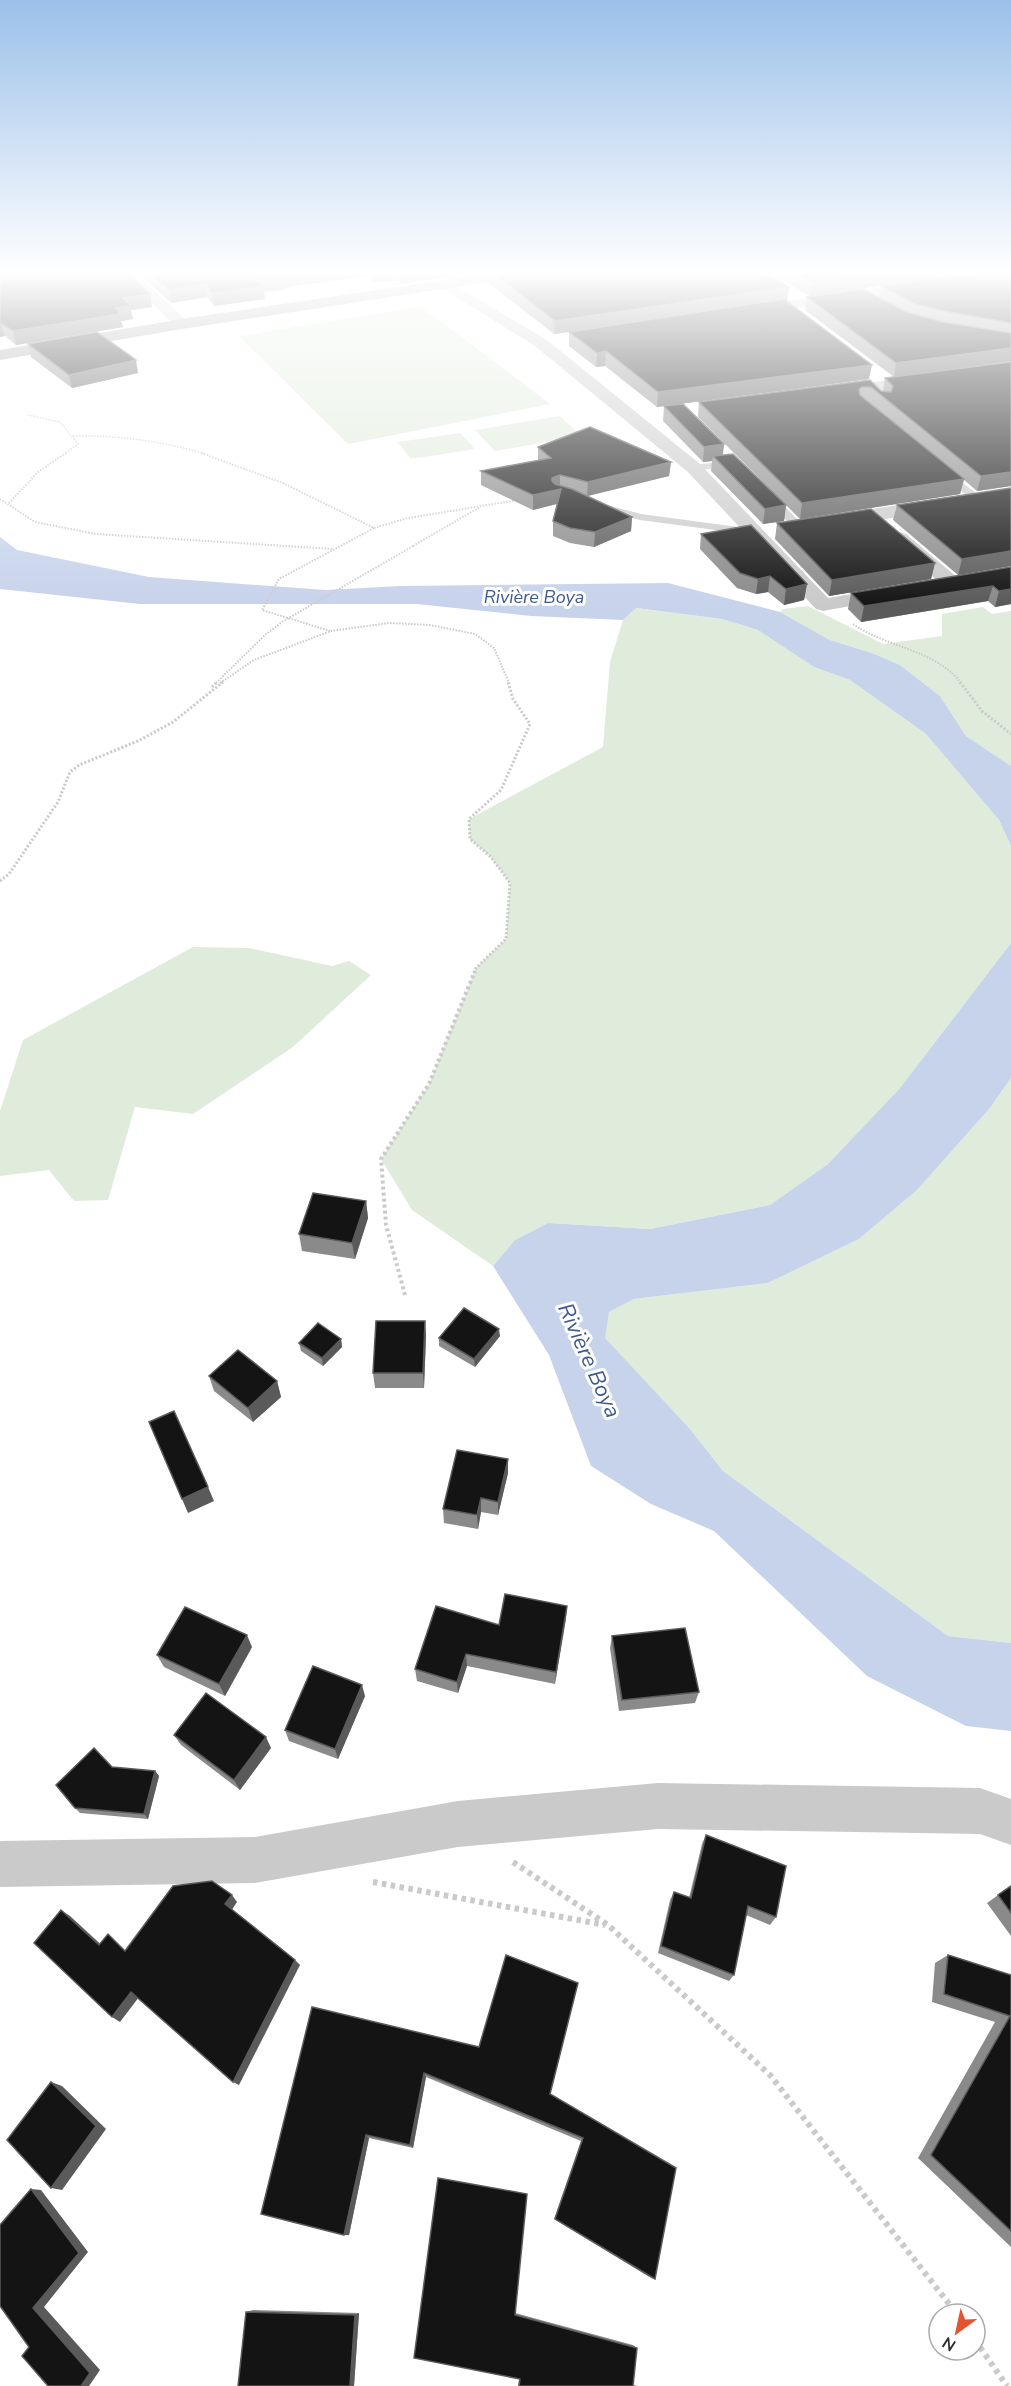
<svg xmlns="http://www.w3.org/2000/svg" width="1011" height="2386" font-family="'Nunito Sans',sans-serif">
  <rect width="100%" height="100%" fill="#fff"/>
  <g fill="#dfebdb">
    <polygon points="421,306 550,404 348,444 239,336"/>
    <polygon points="560,416 581,436 495,451 475,430"/>
    <polygon points="460,433 475,449 411,459 398,442"/>
    <polygon points="808,606 883,644 942,636 942,614 983,607 992,614 1011,611 1011,766 966,736 940,696 900,665 872,653 830,640 780,612 783,609"/>
    <polygon points="635,608 722,619 758,630 814,667 850,680 926,734 999,820 1011,846 1011,943 900,1088 828,1164 770,1205 650,1229 548,1223 515,1240 493,1266 412,1210 381,1159 429,1084 476,968 506,939 510,883 491,857 470,839 469,819 603,747 610,662 623,620"/>
    <polygon points="193,947 249,948 332,966 349,961 371,975 293,1047 193,1114 135,1107 108,1200 74,1201 49,1170 0,1176 0,1111 23,1040"/>
    <polygon points="1011,1078 1011,1643 948,1636 723,1471 690,1429 604,1338 609,1312 634,1299 768,1283 859,1239 917,1190 990,1108"/>
  </g>
  <g fill="#c7d3eb">
    <polygon points="0,537 17,550 149,577 325,590 401,586 668,583 780,612 830,640 872,653 900,665 940,696 966,736 1011,766 1011,846 999,820 926,734 850,680 814,667 758,630 722,619 636,608 623,620 531,616 417,604 140,604 0,589"/>
    <polygon points="1011,943 1011,1078 990,1108 917,1190 859,1239 768,1283 634,1299 609,1312 605,1338 690,1429 723,1471 948,1636 1011,1643 1011,1731 966,1726 867,1676 714,1531 651,1504 591,1466 549,1355 493,1266 515,1240 548,1223 650,1229 770,1205 828,1164 900,1088"/>
  </g>
  <g fill="none" stroke-linecap="round" stroke-linejoin="round">
    <g stroke="#cacaca" stroke-width="1.5" stroke-dasharray="1.5 1.5" stroke-linecap="butt">
      <polyline points="28,415 60,422 78,444 64,454"/>
      <path d="M 73,436 C 119,435 161,441 206,454"/>
    </g>
    <g stroke="#cacaca" stroke-width="2" stroke-dasharray="1.5 1.5" stroke-linecap="butt">
      <polyline points="201,453 283,483 374,528 279,579 262,610 330,631"/>
      <polyline points="0,499 35,522 96,534 333,549"/>
      <polyline points="9,503 38,472 66,453"/>
      <polyline points="374,528 408,518 518,500"/>
      <polyline points="413,546 480,507"/>
      <path d="M 853,624 C 887,648 935,649 961,683"/>
      <polyline points="216,683 265,635 282,622"/>
      <polyline points="220,683 254,660 331,631 389,623 430,625 475,634 494,648 509,683"/>
    </g>
    <g stroke="#cacaca" stroke-width="3" stroke-dasharray="2 2" stroke-linecap="butt">
      <polyline points="960,682 982,711 1011,734"/>
      <polyline points="212,687 217,682"/>
      <polyline points="0,881 9,874 58,802 70,772 79,765 138,741 173,722 223,682"/>
      <polyline points="474,973 476,968 506,939 510,883 491,857 470,839 469,819 501,790 530,724 513,699 508,682"/>
    </g>
    <polyline stroke="#cacaca" stroke-width="4" stroke-dasharray="3 3" stroke-linecap="butt" points="405,1295 386,1225 381,1159 429,1084 475,971"/>
    <g stroke="#cacaca" stroke-width="6" stroke-dasharray="4.5 4.5" stroke-linecap="butt">
      <polyline points="513,1862 608,1925 770,2075 957,2314"/>
      <polyline points="373,1882 605,1925"/>
      <polyline points="975,2340 1007,2386"/>
    </g>
    <g fill="#cacaca" fill-rule="evenodd">
      <polygon points="735,460 739,461 739,465 694,471 689,468 694,465"/>
      <polygon points="942,467 981,497 981,501 973,501 938,472 938,468"/>
      <polygon points="766,491 770,492 802,524 802,528 794,528 760,494"/>
      <polygon points="596,502 641,514 753,529 759,532 753,535 640,520 592,507 592,503"/>
    </g>
    <g fill="#cacaca" fill-rule="evenodd">
      <polygon points="119,272 134,272 187,321 190,324 187,327 177,327"/>
      <polygon points="988,272 1011,272 1011,277 747,315 740,311 747,307"/>
      <polygon points="447,281 547,340 700,464 828,598 893,587 900,589 903,593 900,597 823,611 816,609 688,472 535,346 442,288 440,285"/>
      <polygon points="1011,363 1011,373 831,398 823,393 831,388"/>
      <polygon points="1011,488 1011,500 832,527 825,525 822,521 825,517 832,515"/>
      <polygon points="899,532 906,534 959,579 962,583 959,587 945,587 892,542 889,538 892,534"/>
      <polygon points="658,1783 980,1788 1011,1799 1011,1845 980,1834 658,1829 458,1847 255,1883 0,1887 0,1841 255,1837 458,1801"/>
    </g>
    <polygon fill="#9c9c9c" fill-rule="evenodd" points="481,272 497,272 501,277 494,281 182,329 0,360 0,350 182,319 483,274"/>
    <polyline stroke="#cacaca" stroke-width="2" stroke-dasharray="1.5 1.5" stroke-linecap="butt" points="282,622 413,546"/>
  </g>
  <g fill="#8a8a8a">
    <polygon points="0,272 152,307 131,310 133,319 121,321 123,327 16,345 5,336 0,337"/>
    <polygon points="137,272 479,272 400,284 395,280 373,282 369,276 287,287 287,289 264,292 265,299 214,306 207,297 171,303"/>
    <polygon points="490,272 765,272 789,287 787,300 785,300 869,379 657,407 605,366 596,367 569,346 569,332 554,334 490,284"/>
    <polygon points="768,272 973,272 810,296"/>
    <polygon points="1011,272 1011,361 894,377 805,310 807,297 879,297 881,286"/>
    <polygon points="28,344 138,373 72,388 31,357"/>
    <polygon points="885,378 1011,486 977,491 964,480 960,494 800,519 698,417 699,402 870,380 881,391 883,392"/>
    <polygon points="664,406 724,444 723,455 786,505 784,521 763,524 711,471 712,461 703,462 663,421"/>
    <polygon points="538,447 671,462 669,476 588,496 632,517 631,531 594,547 570,543 553,536 553,521 557,504 533,510 481,485 481,471 538,461"/>
    <polygon points="1011,488 1011,566 958,575 893,520 897,505"/>
    <polygon points="777,523 935,563 931,579 829,596 775,539"/>
    <polygon points="701,534 807,584 804,600 784,605 768,592 756,594 737,588 700,549"/>
    <polygon points="1011,567 1011,604 995,607 988,601 861,622 848,609 851,593"/>
    <polygon points="366,1201 368,1218 355,1259 302,1251 299,1234"/>
    <polygon points="425,1321 426,1336 424,1388 375,1388 373,1373"/>
    <polygon points="500,1336 475,1367 439,1346 439,1338"/>
    <polygon points="341,1339 342,1347 323,1366 301,1351 299,1343"/>
    <polygon points="209,1376 277,1381 281,1397 253,1422 214,1391"/>
    <polygon points="508,1459 508,1473 498,1515 481,1512 478,1529 444,1523 443,1509"/>
    <polygon points="567,1606 555,1684 467,1666 458,1693 417,1681 415,1669 499,1625"/>
    <polygon points="612,1636 699,1692 695,1703 619,1711 610,1648"/>
    <polygon points="252,1647 225,1696 164,1667 157,1655"/>
    <polygon points="365,1696 338,1759 289,1741 285,1730"/>
    <polygon points="174,1735 271,1748 240,1790 181,1745"/>
    <polygon points="112,1767 155,1771 159,1776 148,1819 80,1813 75,1808"/>
    <polygon points="706,1835 776,1917 770,1925 746,1915 734,1975 729,1981 658,1953 670,1900 674,1892 689,1898 702,1844"/>
    <polygon points="1011,1886 1011,1936 987,1903"/>
    <polygon points="948,1955 1011,1975 1011,2247 918,2158 995,2022 932,2002 935,1963"/>
    <polygon points="312,2007 550,2094 676,2168 655,2279 651,2278 554,2219 581,2141 426,2077 413,2148 369,2138 349,2235 344,2235"/>
    <polygon points="253,2310 359,2313 354,2386 238,2386 246,2312"/>
    <polygon points="515,2313 633,2345 637,2348 633,2385 638,2386 518,2386 519,2379"/>
  </g>
  <g fill="#5a5a5a">
    <polygon points="300,272 369,272 369,276 287,287 287,289 264,292 265,299 214,306 212,293 257,279 284,274"/>
    <polygon points="373,272 395,272 395,280 373,282"/>
    <polygon points="400,272 479,272 400,284"/>
    <polygon points="887,272 973,272 810,296 812,283"/>
    <polygon points="205,284 207,297 171,303 169,290"/>
    <polygon points="789,287 787,300 554,334 555,321"/>
    <polygon points="150,294 152,307 131,310 133,319 121,321 123,327 16,345 13,331 116,308 123,298"/>
    <polygon points="0,323 1,323 5,336 0,337"/>
    <polygon points="1011,348 1011,361 894,377 896,363"/>
    <polygon points="606,351 605,366 596,367 597,353"/>
    <polygon points="136,360 138,373 72,388 69,375"/>
    <polygon points="872,365 869,379 657,407 658,392"/>
    <polygon points="724,444 722,459 713,456 712,461 703,462 704,447"/>
    <polygon points="671,462 669,476 587,496 588,482"/>
    <polygon points="1011,472 1011,486 977,491 981,476"/>
    <polygon points="560,475 560,503 533,510 533,495 552,478"/>
    <polygon points="964,479 960,494 800,519 802,503"/>
    <polygon points="786,505 784,521 763,524 765,509"/>
    <polygon points="632,517 631,531 594,547 595,532"/>
    <polygon points="1011,551 1011,566 958,575 962,559"/>
    <polygon points="935,563 931,579 829,596 832,580"/>
    <polygon points="770,576 768,592 756,594 758,579"/>
    <polygon points="807,584 804,600 784,605 786,589"/>
    <polygon points="993,586 988,601 861,622 864,606"/>
    <polygon points="1011,589 1011,604 995,607 999,591"/>
    <polygon points="366,1201 368,1218 355,1259 352,1243"/>
    <polygon points="425,1321 426,1336 424,1388 423,1373"/>
    <polygon points="499,1329 500,1336 475,1367 474,1359"/>
    <polygon points="341,1339 342,1347 323,1366 322,1358"/>
    <polygon points="277,1381 281,1397 253,1422 248,1408"/>
    <polygon points="508,1459 508,1473 498,1515 498,1502"/>
    <polygon points="208,1487 214,1501 188,1513 182,1499"/>
    <polygon points="481,1498 481,1512 478,1529 477,1515"/>
    <polygon points="567,1606 566,1619 555,1684 556,1672"/>
    <polygon points="247,1635 252,1647 225,1696 219,1684"/>
    <polygon points="466,1654 467,1666 458,1693 457,1682"/>
    <polygon points="362,1685 365,1696 338,1759 335,1749"/>
    <polygon points="266,1737 271,1748 240,1790 234,1780"/>
    <polygon points="155,1771 159,1776 148,1819 144,1814"/>
    <polygon points="232,1895 237,1902 231,1911 225,1904"/>
    <polygon points="61,1910 70,1916 108,1951 99,1945"/>
    <polygon points="295,1960 300,1965 239,2085 233,2082"/>
    <polygon points="131,1992 139,1997 120,2022 112,2017"/>
    <polygon points="424,2073 426,2077 413,2148 410,2145"/>
    <polygon points="51,2082 62,2086 106,2129 62,2190 51,2188"/>
    <polygon points="366,2135 369,2138 349,2235 344,2235"/>
    <polygon points="31,2189 41,2190 88,2252 44,2307 100,2370 89,2386 81,2386 33,2308"/>
    <polygon points="359,2313 354,2386 350,2386 355,2315"/>
  </g>
  <g fill="#141414" stroke="#5a5a5a" stroke-width="1.5">
    <polygon points="0,272 127,272 150,294 123,298 131,306 116,308 120,314 13,331 0,323"/>
    <polygon points="149,272 300,272 284,274 285,276 257,279 263,286 212,293 205,284 169,290"/>
    <polygon points="492,272 765,272 789,287 555,321"/>
    <polygon points="793,272 887,272 812,283"/>
    <polygon points="977,272 1011,272 1011,323 944,311 915,304 881,286"/>
    <polygon points="863,289 907,312 943,322 1011,333 1011,348 896,363 807,297"/>
    <polygon points="784,299 872,365 658,392 606,351 597,353 569,332"/>
    <polygon points="97,332 136,360 69,375 28,344"/>
    <polygon points="1011,362 1011,472 981,476 871,387 862,387 859,389 860,395 964,479 802,503 699,402 870,380 881,391 891,392 893,386 885,378"/>
    <polygon points="683,404 724,444 704,447 664,406"/>
    <polygon points="590,427 671,462 588,482 560,475 552,478 552,481 555,484 572,489 632,517 595,532 570,528 553,521 561,489 533,495 481,471 551,458 538,447"/>
    <polygon points="733,454 786,505 765,509 713,456"/>
    <polygon points="1011,488 1011,551 962,559 897,505"/>
    <polygon points="871,509 935,563 832,580 777,523"/>
    <polygon points="751,525 807,584 786,589 770,576 758,579 740,573 701,534"/>
    <polygon points="1011,567 1011,589 999,591 993,586 864,606 851,593"/>
    <polygon points="313,1193 366,1201 352,1243 299,1234"/>
    <polygon points="464,1308 499,1329 474,1359 439,1338"/>
    <polygon points="376,1321 425,1321 423,1373 373,1373"/>
    <polygon points="318,1323 341,1339 322,1358 299,1343"/>
    <polygon points="238,1350 277,1381 248,1408 209,1376"/>
    <polygon points="174,1411 208,1487 182,1499 149,1422"/>
    <polygon points="457,1450 508,1459 498,1502 481,1498 477,1515 443,1509"/>
    <polygon points="505,1594 567,1606 556,1672 466,1654 457,1682 415,1669 436,1606 499,1625"/>
    <polygon points="185,1607 247,1635 219,1684 157,1655"/>
    <polygon points="685,1628 699,1692 622,1700 612,1636"/>
    <polygon points="313,1666 362,1685 335,1749 285,1730"/>
    <polygon points="206,1693 266,1737 234,1780 174,1735"/>
    <polygon points="94,1748 112,1767 155,1771 144,1814 75,1808 56,1785"/>
    <polygon points="706,1835 786,1866 776,1917 748,1906 734,1975 661,1946 674,1892 691,1898"/>
    <polygon points="212,1881 232,1895 225,1904 295,1960 233,2082 131,1992 112,2017 34,1943 61,1910 99,1945 108,1934 125,1951 173,1886"/>
    <polygon points="1011,1886 1011,1913 998,1895"/>
    <polygon points="506,1955 578,1983 550,2094 676,2168 655,2279 555,2219 583,2138 424,2073 410,2145 366,2135 344,2235 261,2214 312,2007 479,2047"/>
    <polygon points="948,1955 1011,1975 1011,2231 931,2155 1010,2016 944,1994"/>
    <polygon points="51,2082 96,2126 51,2188 7,2140"/>
    <polygon points="438,2178 527,2194 515,2315 637,2348 633,2386 519,2386 520,2379 414,2358"/>
    <polygon points="31,2189 79,2253 33,2308 90,2373 81,2386 48,2386 22,2356 29,2347 0,2306 0,2225"/>
    <polygon points="246,2312 355,2315 350,2386 238,2386"/>
  </g>
  <linearGradient id="sky" x2="0" y2="1"><stop stop-color="#9bc0e9"/><stop offset="0.45" stop-color="#fff"/><stop offset="1" stop-color="#fff" stop-opacity="0"/></linearGradient>
  <rect width="1011" height="606" fill="url(#sky)"/>
  <g text-anchor="middle" stroke-width="6" stroke-linejoin="round" paint-order="stroke">
    <g font-size="18" font-style="italic" fill="#3d598e" stroke="#fff">
      <text x="534" y="603">Rivière Boya</text>
    </g>
    <g font-size="22" font-style="italic" fill="#3d598e" stroke="#fff">
      <text transform="translate(590 1360) rotate(66)" y="8">Rivière Boya</text>
    </g>
  </g>
  <g transform="translate(957 2332) rotate(213)"><circle r="28" fill="#ffffff" stroke="#ababab" stroke-width="1.5"/>
  <path d="M0-4.5L10 22L0 15L-10 22Z" fill="#e25331"/>
  <text y="-9" font-size="16" font-weight="bold" text-anchor="middle" fill="#2d2d2d">N</text>
  </g>
</svg>
